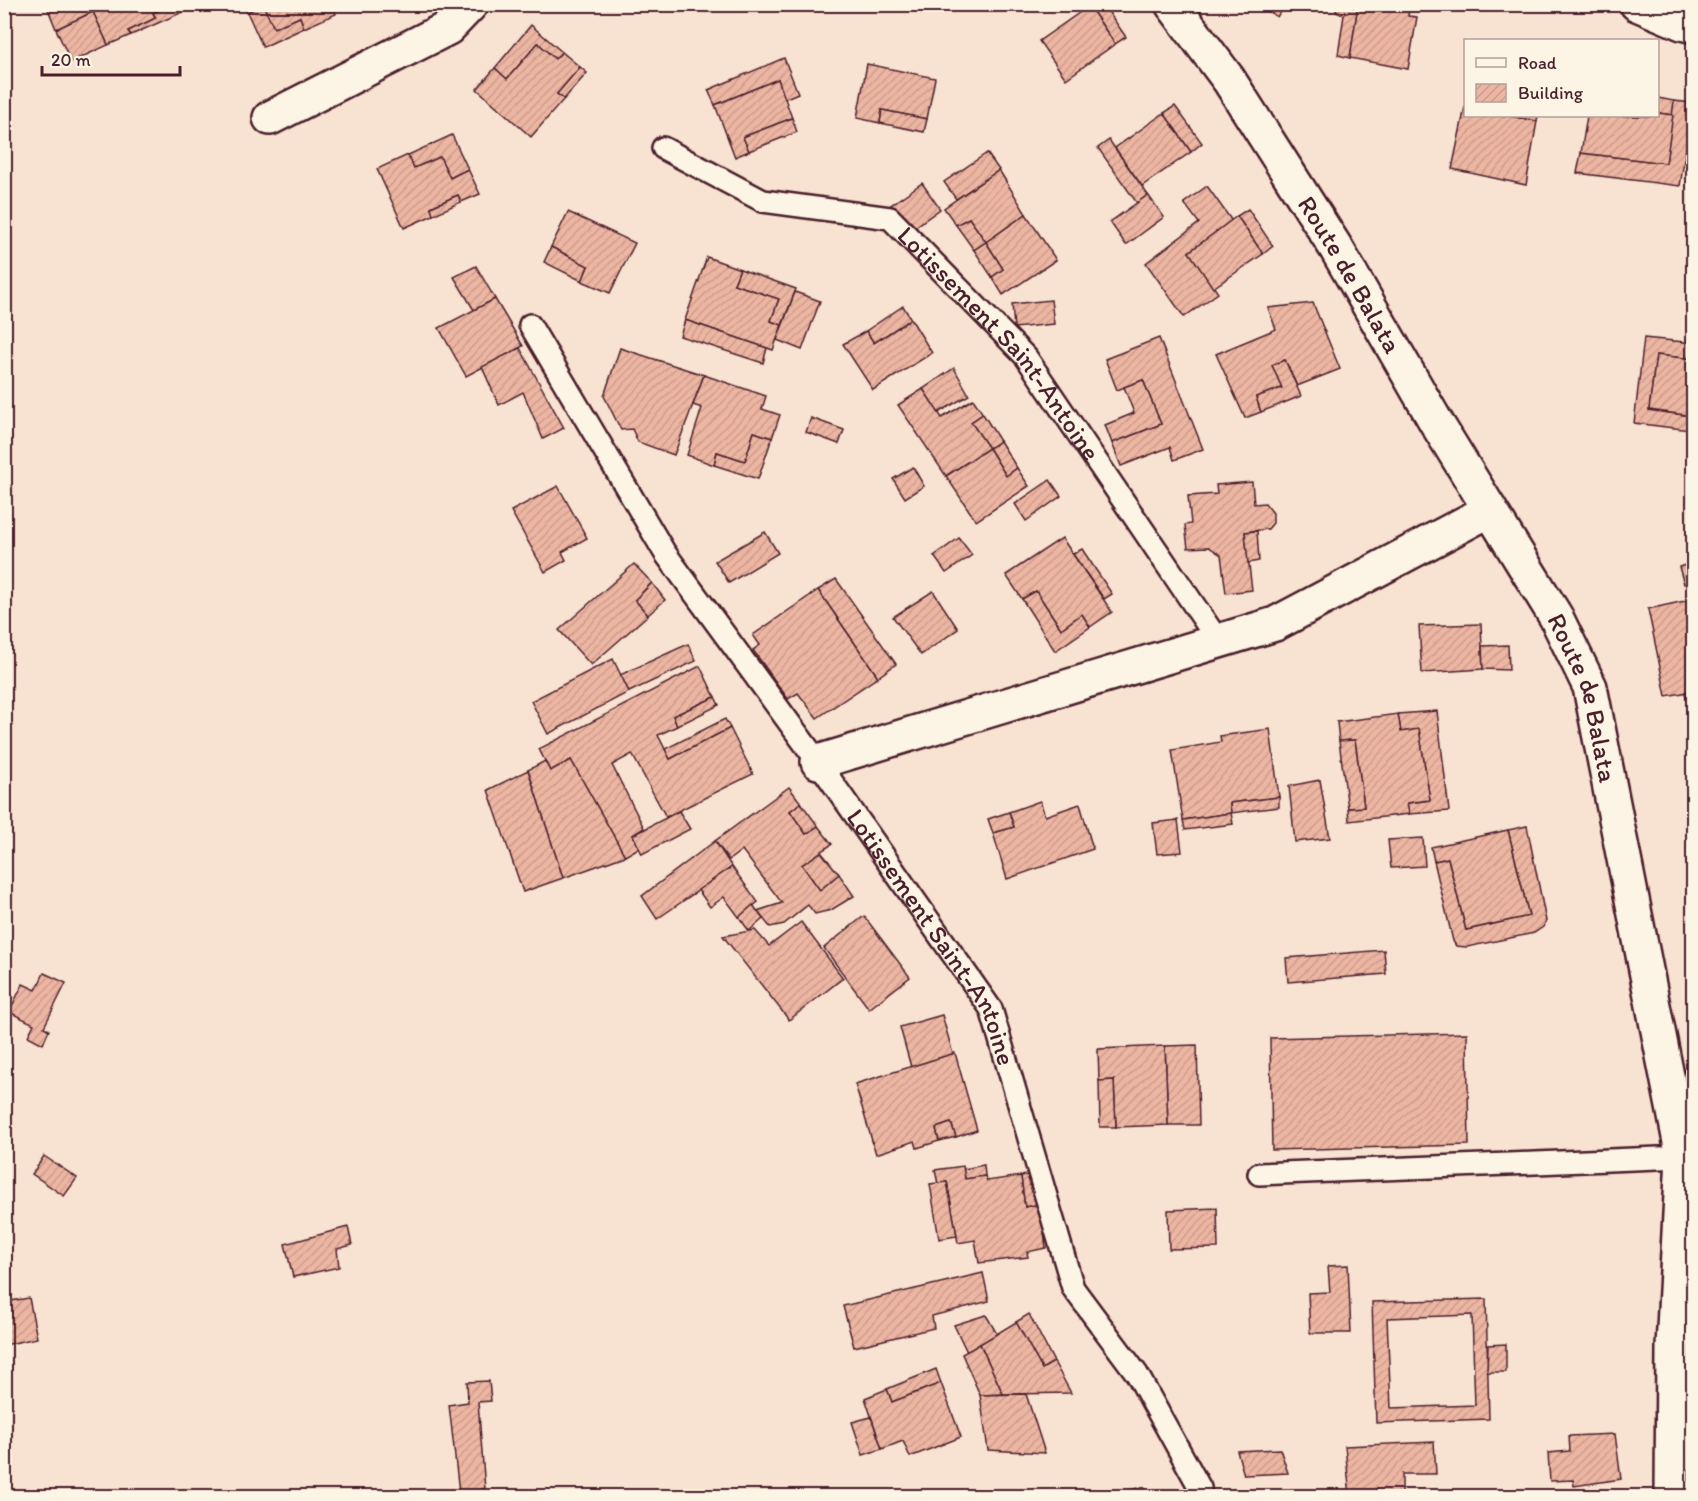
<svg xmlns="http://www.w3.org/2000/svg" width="1698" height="1501" font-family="Itim,sans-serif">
  <defs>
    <pattern id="building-hatch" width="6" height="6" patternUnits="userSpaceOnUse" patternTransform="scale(1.5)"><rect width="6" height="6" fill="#edb6a3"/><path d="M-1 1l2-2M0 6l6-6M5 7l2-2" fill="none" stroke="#cd9c8c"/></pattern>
  </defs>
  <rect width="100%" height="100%" fill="#f8e2d1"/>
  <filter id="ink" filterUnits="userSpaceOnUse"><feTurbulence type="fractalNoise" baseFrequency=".0167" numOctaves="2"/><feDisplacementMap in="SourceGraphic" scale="12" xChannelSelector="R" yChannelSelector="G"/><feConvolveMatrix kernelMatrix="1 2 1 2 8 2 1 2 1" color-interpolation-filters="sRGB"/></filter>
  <g filter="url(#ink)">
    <g fill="url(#building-hatch)" stroke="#4a1f2b" stroke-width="1.5" fill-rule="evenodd">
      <polygon points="46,4 169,4 169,5 153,13 156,18 128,31 131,35 108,45 93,12 56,29"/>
      <polygon points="169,4 190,4 192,8 131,35 128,31 156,18 153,13"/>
      <polygon points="243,4 331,4 336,14 304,28 300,17 274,28 263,5 247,12"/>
      <polygon points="1091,4 1103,4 1126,37 1115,44 1089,6"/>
      <polygon points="1257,4 1285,4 1277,17"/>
      <polygon points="1337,4 1358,5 1350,58 1338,55 1344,15 1336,12"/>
      <polygon points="1354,4 1410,4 1408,16 1417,17 1408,69 1350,58 1358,5"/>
      <polygon points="263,5 274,28 300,17 304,28 263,47 247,12"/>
      <polygon points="1089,6 1115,44 1066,79 1039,41"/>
      <polygon points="93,12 108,45 71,62 56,29"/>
      <polygon points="531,25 562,52 555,59 538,43 507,79 495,68"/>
      <polygon points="538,43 555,59 562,52 580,67 557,94 564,99 531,137 477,89 495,68 507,79"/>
      <polygon points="784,58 798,93 784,99 778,79 715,105 708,90"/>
      <polygon points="867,64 935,78 927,119 882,110 880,123 857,118"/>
      <polygon points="580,67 587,73 564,99 557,94"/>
      <polygon points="778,79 792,118 743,137 749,151 735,157 715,105"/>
      <polygon points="1658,98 1674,101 1673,115 1658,113"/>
      <polygon points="1674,101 1693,103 1680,186 1577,173 1581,153 1666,163"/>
      <polygon points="1175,106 1202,143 1191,152 1164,113"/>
      <polygon points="1465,107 1466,116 1510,116 1537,121 1526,185 1452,169"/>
      <polygon points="882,110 927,119 924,132 880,123"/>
      <polygon points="1164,113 1191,152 1142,186 1115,148"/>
      <polygon points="1658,113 1673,115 1666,163 1581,153 1587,116 1610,117 1611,116 1658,116"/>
      <polygon points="1510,116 1538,116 1537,121"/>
      <polygon points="792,118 797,132 749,151 743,137"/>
      <polygon points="452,135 468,169 450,178 440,157 414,168 408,155"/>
      <polygon points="1109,140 1148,195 1137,203 1098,148"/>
      <polygon points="987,153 999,170 956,199 944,182"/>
      <polygon points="408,155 414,168 440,157 450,178 468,169 480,194 461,202 458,195 431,207 433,215 404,228 377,169"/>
      <polygon points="999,170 1026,214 986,242 969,218 956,225 944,208"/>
      <polygon points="922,183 940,209 907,233 888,207"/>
      <polygon points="1207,186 1232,221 1189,252 1218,293 1184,317 1146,263 1199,223 1184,203"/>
      <polygon points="458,195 461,202 433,215 431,207"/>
      <polygon points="1148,195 1164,217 1126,245 1110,222"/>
      <polygon points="1248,209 1273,246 1263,254 1237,216"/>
      <polygon points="568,212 635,243 610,293 582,281 588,266 551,247"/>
      <polygon points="1026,214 1056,260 1003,295 992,277 1003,269 986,242"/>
      <polygon points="1237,216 1263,254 1213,288 1189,252"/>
      <polygon points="969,218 986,242 974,250 956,225"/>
      <polygon points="986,242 1003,269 992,277 974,250"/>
      <polygon points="551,247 588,266 582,281 544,262"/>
      <polygon points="707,257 740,269 734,284 779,299 771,321 782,325 773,350 685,320"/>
      <polygon points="476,266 495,299 474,310 454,277"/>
      <polygon points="740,269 796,289 782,325 771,321 779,299 734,284"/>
      <polygon points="795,292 820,301 802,350 777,340"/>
      <polygon points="495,299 523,346 466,376 439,328"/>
      <polygon points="1051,300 1054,324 1014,328 1012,304"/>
      <polygon points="1313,303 1340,369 1297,386 1285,360 1272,365 1282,388 1256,397 1261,412 1245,418 1216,354 1276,329 1268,308"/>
      <polygon points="903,306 911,319 874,343 866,331"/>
      <polygon points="911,319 932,353 873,390 843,344 866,331 874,343"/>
      <polygon points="685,320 767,348 763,363 680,336"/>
      <polygon points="1159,338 1203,449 1174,460 1170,447 1121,466 1112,443 1161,424 1143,380 1117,390 1105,359"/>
      <polygon points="1644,338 1694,343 1694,359 1656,355 1649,410 1692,416 1690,430 1634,423"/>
      <polygon points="520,348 564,428 543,439 523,392 499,405 482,367"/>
      <polygon points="620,348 704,375 674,455 638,442 632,429 621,430 604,396"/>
      <polygon points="1656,355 1694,359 1694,430 1690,430 1692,416 1649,410"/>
      <polygon points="1285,360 1301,396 1261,412 1256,397 1282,388 1272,365"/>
      <polygon points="954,368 969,395 938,413 923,389"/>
      <polygon points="704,375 766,396 762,409 780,415 772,438 754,432 745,461 717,452 714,465 687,455 702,408 693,405"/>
      <polygon points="1143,380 1161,424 1112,443 1105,425 1134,413 1124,387"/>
      <polygon points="923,389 942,418 973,399 983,414 971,422 989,448 946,476 898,405"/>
      <polygon points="983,414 1000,441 989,448 971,422"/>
      <polygon points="811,418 844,430 839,444 806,432"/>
      <polygon points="754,432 772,438 758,479 714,465 717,452 745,461"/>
      <polygon points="1000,441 1017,468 1006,476 989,448"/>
      <polygon points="989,448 1006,476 1017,468 1029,486 976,521 946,476"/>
      <polygon points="913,467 924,486 905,498 893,479"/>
      <polygon points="1050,480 1061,496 1026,521 1015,504"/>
      <polygon points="1252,482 1254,504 1265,503 1273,513 1273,523 1268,529 1245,532 1252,590 1226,593 1221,555 1209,547 1188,548 1185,525 1191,524 1188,496 1217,494 1216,485"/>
      <polygon points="558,486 587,538 562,552 566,560 545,572 511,511"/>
      <polygon points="1257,531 1259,561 1248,563 1245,532"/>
      <polygon points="765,532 778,553 729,583 715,561"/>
      <polygon points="959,538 972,555 946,573 934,556"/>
      <polygon points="1062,538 1112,612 1090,627 1082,614 1061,629 1036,591 1022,599 1006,575"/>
      <polygon points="1082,549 1112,594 1104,599 1073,554"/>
      <polygon points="1694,562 1694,580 1684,584 1679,567"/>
      <polygon points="634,564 652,583 635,600 648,615 591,665 559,630"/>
      <polygon points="836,579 896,664 878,677 818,590"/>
      <polygon points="652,583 665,600 648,615 635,600"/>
      <polygon points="818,590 878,677 817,718 798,693 788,699 753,650 760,645 753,635"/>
      <polygon points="933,591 958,629 921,655 893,617"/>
      <polygon points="1036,591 1061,629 1082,614 1090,627 1055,651 1022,599"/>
      <polygon points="1694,599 1694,691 1666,696 1648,609"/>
      <polygon points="1481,624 1483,669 1422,673 1419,626"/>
      <polygon points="688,644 696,661 629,692 620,675"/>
      <polygon points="1508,645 1509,670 1483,669 1482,646"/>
      <polygon points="613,659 629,692 548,734 531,701"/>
      <polygon points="700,666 715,697 673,716 677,726 658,735 670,759 730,728 753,774 666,817 632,754 612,765 644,828 633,835 639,848 625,856 571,760 550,771 539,749"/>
      <polygon points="1694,691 1694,734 1685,692"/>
      <polygon points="715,697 719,705 677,726 673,716"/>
      <polygon points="1437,711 1449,811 1409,814 1407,803 1430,800 1419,729 1401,732 1398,714"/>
      <polygon points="1398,714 1401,732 1419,729 1430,800 1407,803 1409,814 1349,821 1348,808 1364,807 1355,740 1339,741 1337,722"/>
      <polygon points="725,719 730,728 670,759 665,749"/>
      <polygon points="1270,729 1279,797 1230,803 1231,813 1183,820 1172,750 1221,742 1220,736"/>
      <polygon points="1355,740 1364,807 1348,808 1339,741"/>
      <polygon points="571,760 625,856 563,878 528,770 545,761 550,771"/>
      <polygon points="528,770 563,878 523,892 488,790"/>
      <polygon points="1320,780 1330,838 1295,842 1289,786"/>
      <polygon points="789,787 801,803 790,811 806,834 818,826 832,844 802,865 820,890 839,874 854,896 831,910 815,914 808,905 784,924 770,927 757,911 782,903 742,850 729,860 715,841"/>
      <polygon points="1279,797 1279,807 1231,813 1230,803"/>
      <polygon points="1040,801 1045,816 1080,804 1093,849 1007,879 993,833 1014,827 1009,812"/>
      <polygon points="801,803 818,826 806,834 790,811"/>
      <polygon points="679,811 690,829 642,854 633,835"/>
      <polygon points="1009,812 1014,827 993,833 988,819"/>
      <polygon points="1231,813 1233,824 1185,830 1183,820"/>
      <polygon points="1178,820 1182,852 1157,854 1153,823"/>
      <polygon points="1527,826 1546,921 1543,927 1534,933 1467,947 1456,946 1453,941 1434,861 1448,858 1466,930 1529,916 1508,830"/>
      <polygon points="1508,830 1529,916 1466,930 1448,858 1434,861 1431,847"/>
      <polygon points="1423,838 1425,866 1391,868 1388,840"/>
      <polygon points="715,841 732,867 657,919 642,896"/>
      <polygon points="821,852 839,874 820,890 802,865"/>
      <polygon points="732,867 758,902 739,917 724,897 710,907 698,890"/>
      <polygon points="753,905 763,919 749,931 739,917"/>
      <polygon points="864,916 910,977 869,1009 824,948"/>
      <polygon points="801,922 843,978 789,1020 723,936 755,930 769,946"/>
      <polygon points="1384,950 1386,974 1288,982 1286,958"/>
      <polygon points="44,973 66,983 44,1027 49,1030 43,1044 28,1036 34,1024 9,1012 23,984 36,990"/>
      <polygon points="942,1015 953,1054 911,1067 900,1027"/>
      <polygon points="1467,1033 1469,1145 1272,1150 1270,1038"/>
      <polygon points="1197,1045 1199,1125 1168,1125 1165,1046"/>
      <polygon points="1165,1046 1168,1125 1116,1127 1114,1080 1099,1081 1098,1049"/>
      <polygon points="955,1053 977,1130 956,1137 951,1123 936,1128 939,1141 917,1148 915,1141 876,1154 855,1084"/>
      <polygon points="1114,1080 1116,1127 1100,1127 1099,1081"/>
      <polygon points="951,1123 956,1137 939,1141 936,1128"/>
      <polygon points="44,1156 77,1178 64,1196 32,1174"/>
      <polygon points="984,1165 985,1176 965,1179 963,1169"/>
      <polygon points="963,1166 965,1179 985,1176 987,1181 1021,1176 1025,1207 1047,1202 1051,1221 1043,1223 1046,1248 1027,1252 1028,1257 979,1263 975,1240 958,1243 947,1182 938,1184 935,1170"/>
      <polygon points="1034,1174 1039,1204 1025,1207 1021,1176"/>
      <polygon points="947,1182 957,1236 939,1239 930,1184"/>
      <polygon points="1217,1208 1218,1248 1169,1249 1168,1210"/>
      <polygon points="348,1227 352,1245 337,1249 339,1267 293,1277 285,1244"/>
      <polygon points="1348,1265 1351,1333 1310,1333 1308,1293 1330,1292 1328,1266"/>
      <polygon points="983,1273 989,1301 932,1316 934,1328 854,1347 843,1306"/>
      <polygon points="29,1298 37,1338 4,1345 4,1302"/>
      <path d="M 1486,1299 L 1489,1419 L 1376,1423 L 1372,1302 ZM 1472,1315 L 1475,1405 L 1391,1408 L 1387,1318 Z"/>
      <polygon points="1029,1314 1054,1362 1042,1369 1016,1322"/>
      <polygon points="986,1315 997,1334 967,1352 954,1325"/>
      <polygon points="1016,1322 1042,1369 1054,1362 1071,1393 1003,1394 980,1344"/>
      <polygon points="980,1344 1003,1394 980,1395 962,1354"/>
      <polygon points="1506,1344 1506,1372 1487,1372 1488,1345"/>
      <polygon points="936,1369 941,1383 892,1402 887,1389"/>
      <polygon points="489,1381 491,1401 478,1402 485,1489 459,1492 449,1405 468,1402 467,1382"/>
      <polygon points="941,1383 961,1437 910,1457 903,1441 882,1449 865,1398 887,1389 892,1402"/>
      <polygon points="1026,1394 1045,1453 988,1450 980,1395"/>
      <polygon points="871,1417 882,1449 863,1455 852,1422"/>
      <polygon points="1615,1434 1621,1479 1574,1486 1573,1480 1550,1481 1548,1453 1570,1451 1569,1436"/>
      <polygon points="1434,1442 1436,1474 1402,1474 1402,1496 1350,1496 1345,1446"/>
      <polygon points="1280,1449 1288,1473 1244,1475 1237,1451"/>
      <polygon points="1144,1487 1147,1496 1097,1496"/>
    </g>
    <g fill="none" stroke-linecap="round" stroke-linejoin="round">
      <defs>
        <g id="lane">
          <path id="s1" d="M 663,148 L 763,201 L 890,218 L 1026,357 L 1219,642"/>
          <path id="s2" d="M 530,325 L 665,553 L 818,762 L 991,1009 L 1073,1288 L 1137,1374 L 1200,1488 L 1201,1496"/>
          <polyline points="1259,1174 1683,1157"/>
        </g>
        <g id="street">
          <polyline points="270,118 448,28 471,4"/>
          <polyline points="818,762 1275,624 1490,510"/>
        </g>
        <g id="secondary">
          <path id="s3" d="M 1172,4 L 1229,80 L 1336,248 L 1436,422 L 1556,617 L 1590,687 L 1683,1157 L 1673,1347 L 1672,1496"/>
          <polyline points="1637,4 1682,23 1694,26"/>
        </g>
      </defs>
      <use href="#lane" stroke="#4a1f2b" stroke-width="26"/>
      <use href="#street" stroke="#4a1f2b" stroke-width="38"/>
      <use href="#secondary" stroke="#4a1f2b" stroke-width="38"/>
      <use href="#lane" stroke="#fcf5e5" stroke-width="21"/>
      <use href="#street" stroke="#fcf5e5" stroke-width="33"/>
      <use href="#secondary" stroke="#fcf5e5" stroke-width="33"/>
    </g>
  </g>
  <g text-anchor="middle" stroke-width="6" stroke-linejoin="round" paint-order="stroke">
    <g font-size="26" fill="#4a1f2b" stroke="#fcf5e5">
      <text dy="9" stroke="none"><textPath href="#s3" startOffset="324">Route de Balata</textPath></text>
      <text dy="9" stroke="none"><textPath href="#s1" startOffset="408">Lotissement Saint-Antoine</textPath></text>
      <text dy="9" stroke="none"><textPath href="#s3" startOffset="810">Route de Balata</textPath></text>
      <text dy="9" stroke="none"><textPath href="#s2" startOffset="734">Lotissement Saint-Antoine</textPath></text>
    </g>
  </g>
  <rect width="1698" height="1501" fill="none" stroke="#fcf5e5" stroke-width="24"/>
  <rect x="12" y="12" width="1674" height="1477" fill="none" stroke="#4a1f2b" stroke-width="2" filter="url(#ink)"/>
  <rect x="1464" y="39" width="195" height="78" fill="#fcf5e5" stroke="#b59f9b" stroke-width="1.5"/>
  <rect x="1476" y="58" width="30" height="9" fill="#fcf5e5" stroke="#b59f9b" stroke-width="1.5"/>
  <text x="1518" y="69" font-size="18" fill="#4a1f2b">Road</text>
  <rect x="1476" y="84" width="30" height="18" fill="url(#building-hatch)" stroke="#b59f9b" stroke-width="1.5"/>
  <text x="1518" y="99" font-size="18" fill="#4a1f2b">Building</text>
  <path d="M42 66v9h138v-9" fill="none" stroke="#4a1f2b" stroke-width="3"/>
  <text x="51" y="66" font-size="18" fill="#4a1f2b" stroke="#fcf5e5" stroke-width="4.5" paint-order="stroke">20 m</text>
</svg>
